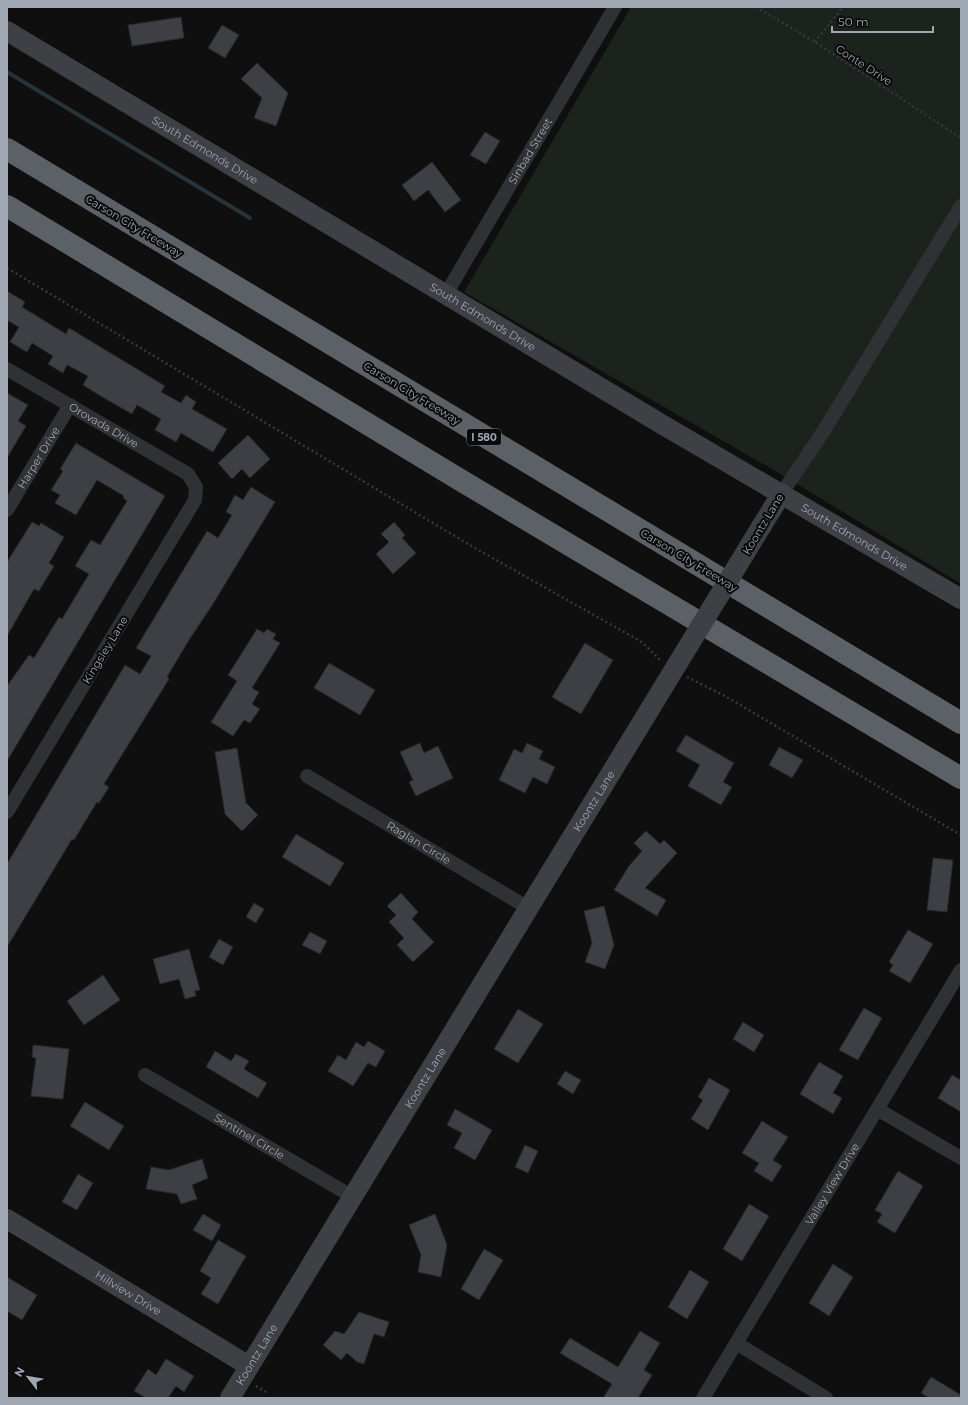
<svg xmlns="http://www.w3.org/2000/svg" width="968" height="1405" font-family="Montserrat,sans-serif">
  <rect width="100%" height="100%" fill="#0f0f10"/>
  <polygon fill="#1b231c" points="631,7 961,7 961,584 779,473 464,292"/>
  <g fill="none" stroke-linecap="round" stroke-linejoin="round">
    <polyline stroke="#283339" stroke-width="4" points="7,72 250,218"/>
  </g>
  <g fill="#3e3f44" stroke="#29292d">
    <polygon points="181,17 184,38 132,46 128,25"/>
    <polygon points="222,25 239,35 225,58 208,48"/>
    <polygon points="257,63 288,93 276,126 254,118 262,98 241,79"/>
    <polygon points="485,132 500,141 486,164 470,155"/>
    <polygon points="432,162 461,200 445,212 428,190 414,201 402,185"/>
    <polygon points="7,291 25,302 22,307 66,334 69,328 165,386 161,392 181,403 186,395 196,402 192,409 227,429 213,452 181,433 176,442 155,430 161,419 137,405 132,414 99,395 83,385 88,376 67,365 63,373 48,364 53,356 32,343 27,352 10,342 19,327 7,320"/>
    <polygon points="7,393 28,405 18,421 26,426 7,458"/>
    <polygon points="248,435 270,459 250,478 242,469 232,479 218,463"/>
    <polygon points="76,443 165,496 7,761 7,686 29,655 34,658 59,617 62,619 89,574 75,566 91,540 100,545 127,501 123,498 124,496 97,480 76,515 55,503 60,495 51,490 63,471 60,469"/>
    <polygon points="251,487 275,502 211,607 189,640 167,677 169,679 104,784 109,787 99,803 97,802 74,840 72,839 7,947 7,864 125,665 140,674 151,656 136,648 207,531 218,538 232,515 226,512 235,495 243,500"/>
    <polygon points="32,522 39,526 41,523 64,537 49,563 54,566 39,591 34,589 7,636 7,562"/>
    <polygon points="394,522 405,535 402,538 416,553 393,574 376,554 389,542 381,534"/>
    <polygon points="257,629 264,633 267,629 276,634 273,639 280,643 252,688 259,692 252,704 260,709 250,723 244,720 233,736 211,722 237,681 228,675"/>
    <polygon points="585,643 613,660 581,714 552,697"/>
    <polygon points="329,663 375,690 360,715 314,688"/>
    <polygon points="686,735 734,763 723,782 732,787 721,805 688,786 700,765 676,751"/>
    <polygon points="420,743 424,753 438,746 453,778 416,796 409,782 413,780 400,752"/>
    <polygon points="527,743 543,751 539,759 555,767 547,784 533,777 525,793 499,780 514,749 522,753"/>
    <polygon points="779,747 803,760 792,778 769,765"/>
    <polygon points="237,748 246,803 258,815 242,831 225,814 215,752"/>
    <polygon points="646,831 660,844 664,840 677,853 645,888 666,900 657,916 614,890 629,866 642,851 634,843"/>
    <polygon points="296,834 344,863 330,886 282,857"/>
    <polygon points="933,858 953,860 947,912 927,910"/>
    <polygon points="401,893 418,912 412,919 434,942 413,962 397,945 404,938 389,922 396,915 387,906"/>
    <polygon points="254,903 264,909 256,923 246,917"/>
    <polygon points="604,906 614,945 605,969 585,962 592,943 584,911"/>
    <polygon points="908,930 933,944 910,983 889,971 893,965 889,962"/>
    <polygon points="310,932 327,941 320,954 302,945"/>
    <polygon points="219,939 233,947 223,965 209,957"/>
    <polygon points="189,949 200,990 195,991 196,996 185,999 179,979 160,984 153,959"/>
    <polygon points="103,975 120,1000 84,1025 67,1001"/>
    <polygon points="864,1008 882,1018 858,1060 839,1050"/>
    <polygon points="518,1009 543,1024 518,1063 494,1049"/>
    <polygon points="743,1022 764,1035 754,1052 733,1039"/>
    <polygon points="368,1041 385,1051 376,1067 368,1063 353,1086 328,1071 338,1055 346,1060 356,1042 364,1047"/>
    <polygon points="33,1045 69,1049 63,1099 31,1096 36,1058 32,1057"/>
    <polygon points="215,1051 231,1061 236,1054 249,1061 244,1069 267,1083 258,1098 206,1067"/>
    <polygon points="819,1062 843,1076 833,1093 842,1098 833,1114 800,1094"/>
    <polygon points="565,1071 581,1080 573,1094 557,1084"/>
    <polygon points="952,1075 961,1080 961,1112 938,1098"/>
    <polygon points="709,1078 730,1090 708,1130 691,1119 703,1100 698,1097"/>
    <polygon points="85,1102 124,1126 109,1150 70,1126"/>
    <polygon points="455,1109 492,1130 475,1160 454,1148 462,1133 447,1125"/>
    <polygon points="762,1121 788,1137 773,1160 782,1166 772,1182 754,1171 759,1163 742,1153"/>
    <polygon points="525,1145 538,1151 528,1173 515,1167"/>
    <polygon points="202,1159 208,1178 192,1185 197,1199 181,1204 177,1194 146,1189 151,1167 169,1170"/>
    <polygon points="898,1171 923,1186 895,1233 877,1222 882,1214 875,1210"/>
    <polygon points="78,1174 93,1183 77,1210 62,1202"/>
    <polygon points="749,1204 769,1216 742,1261 723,1249"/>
    <polygon points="203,1214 221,1225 212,1241 193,1230"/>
    <polygon points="435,1214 447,1245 441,1277 418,1272 421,1255 409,1225"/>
    <polygon points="218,1240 246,1256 218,1304 201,1294 211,1278 200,1271"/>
    <polygon points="484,1249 503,1260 479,1300 461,1289"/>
    <polygon points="833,1264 853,1277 829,1316 809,1303"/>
    <polygon points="690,1270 709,1282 687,1319 668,1307"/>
    <polygon points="7,1277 37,1295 22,1320 7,1311"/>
    <polygon points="359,1312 389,1322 384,1337 374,1334 364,1364 357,1362 347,1353 341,1360 323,1345 335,1331 344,1334"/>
    <polygon points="640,1331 660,1343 644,1370 652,1375 638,1398 603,1398 612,1384 560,1353 570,1338 618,1367"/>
    <polygon points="166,1359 194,1376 184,1392 176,1386 168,1398 146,1398 134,1391 148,1369 156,1375"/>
    <polygon points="931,1377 961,1395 961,1398 929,1398 921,1393"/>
  </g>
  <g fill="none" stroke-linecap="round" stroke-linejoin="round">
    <g stroke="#36383c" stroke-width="2.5" stroke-dasharray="2 3" stroke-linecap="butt">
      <polyline points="756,7 815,42 961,138"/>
      <polyline points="815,42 843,7"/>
      <polyline points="7,268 473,547 633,637 643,643 661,661"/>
      <polyline points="687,677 725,696 961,835"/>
      <polyline points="256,1386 266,1392"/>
    </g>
    <g stroke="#303135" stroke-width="14">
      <path id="s1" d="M 446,294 L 615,7"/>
      <path id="s2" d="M 7,369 L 188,474 L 196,487 L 195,500 L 7,812"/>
      <polyline points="782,493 823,432 961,206"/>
      <path id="s3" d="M 7,510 L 70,405"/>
      <path id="s4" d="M 307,776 L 530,909"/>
      <path id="s5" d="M 145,1075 L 353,1197"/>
      <polyline points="877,1109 961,1158"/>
      <polyline points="736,1343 826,1398"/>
      <path id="s6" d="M 703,1398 L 961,970"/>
    </g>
    <g stroke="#3e4046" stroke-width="20">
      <path id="s7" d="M 7,31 L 663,425 L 961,599"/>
      <polyline points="761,527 782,493"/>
      <path id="s8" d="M 7,1219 L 249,1366"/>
      <path id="s9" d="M 230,1398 L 678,663"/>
    </g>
    <g stroke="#5c6067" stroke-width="22">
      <polyline points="7,149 961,723"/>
      <polyline points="7,206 467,484 961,778"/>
    </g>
    <polyline stroke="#3e4046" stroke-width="20" points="678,663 761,527"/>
  </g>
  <g text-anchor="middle" stroke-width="4" stroke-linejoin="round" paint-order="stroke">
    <rect fill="#0a0a0b" stroke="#727880" stroke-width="1" x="467" y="429" width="34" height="16" rx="3"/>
    <g font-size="10" font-weight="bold" fill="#9fa7b2">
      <text x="484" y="441">I 580</text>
    </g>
    <g font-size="11" fill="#9fa7b2" stroke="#0a0a0b">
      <text transform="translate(864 65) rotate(33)" y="4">Conte Drive</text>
      <text dy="4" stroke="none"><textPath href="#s7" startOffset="231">South Edmonds Drive</textPath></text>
      <text dy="4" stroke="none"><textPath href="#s1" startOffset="166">Sinbad Street</textPath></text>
      <text transform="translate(134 226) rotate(31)" y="4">Carson City Freeway</text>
      <text dy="4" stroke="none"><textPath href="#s7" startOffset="555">South Edmonds Drive</textPath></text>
      <text transform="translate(412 393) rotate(31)" y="4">Carson City Freeway</text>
      <text dy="4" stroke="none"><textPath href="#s2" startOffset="112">Orovada Drive</textPath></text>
      <text dy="4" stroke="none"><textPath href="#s3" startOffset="61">Harper Drive</textPath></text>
      <text transform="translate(763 524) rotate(-59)" y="4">Koontz Lane</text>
      <text dy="4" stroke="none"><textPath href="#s7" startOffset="987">South Edmonds Drive</textPath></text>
      <text transform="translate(689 560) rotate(31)" y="4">Carson City Freeway</text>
      <text transform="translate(105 650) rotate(-59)" y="4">Kingsley Lane</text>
      <text dy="4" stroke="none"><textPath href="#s9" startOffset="699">Koontz Lane</textPath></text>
      <text dy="4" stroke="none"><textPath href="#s4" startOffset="130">Raglan Circle</textPath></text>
      <text dy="4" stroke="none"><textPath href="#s9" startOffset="375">Koontz Lane</textPath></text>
      <text dy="4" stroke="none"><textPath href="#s5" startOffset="121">Sentinel Circle</textPath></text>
      <text dy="4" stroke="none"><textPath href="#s6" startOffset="250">Valley View Drive</textPath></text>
      <text dy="4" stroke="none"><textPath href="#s8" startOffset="142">Hillview Drive</textPath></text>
      <text dy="4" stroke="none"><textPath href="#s9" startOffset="51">Koontz Lane</textPath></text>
    </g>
  </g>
  <rect width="968" height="1405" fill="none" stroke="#9fa7b2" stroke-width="16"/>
  <g transform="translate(28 1377) rotate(301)" stroke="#0a0a0b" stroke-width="3" paint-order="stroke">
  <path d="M0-3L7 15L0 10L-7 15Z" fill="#9fa7b2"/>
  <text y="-6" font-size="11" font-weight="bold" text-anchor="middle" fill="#9fa7b2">N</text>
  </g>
  <path d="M832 26v6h101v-6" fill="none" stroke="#9fa7b2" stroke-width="2"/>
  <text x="838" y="26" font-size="12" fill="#9fa7b2" stroke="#0a0a0b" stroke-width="3" paint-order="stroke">50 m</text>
</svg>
